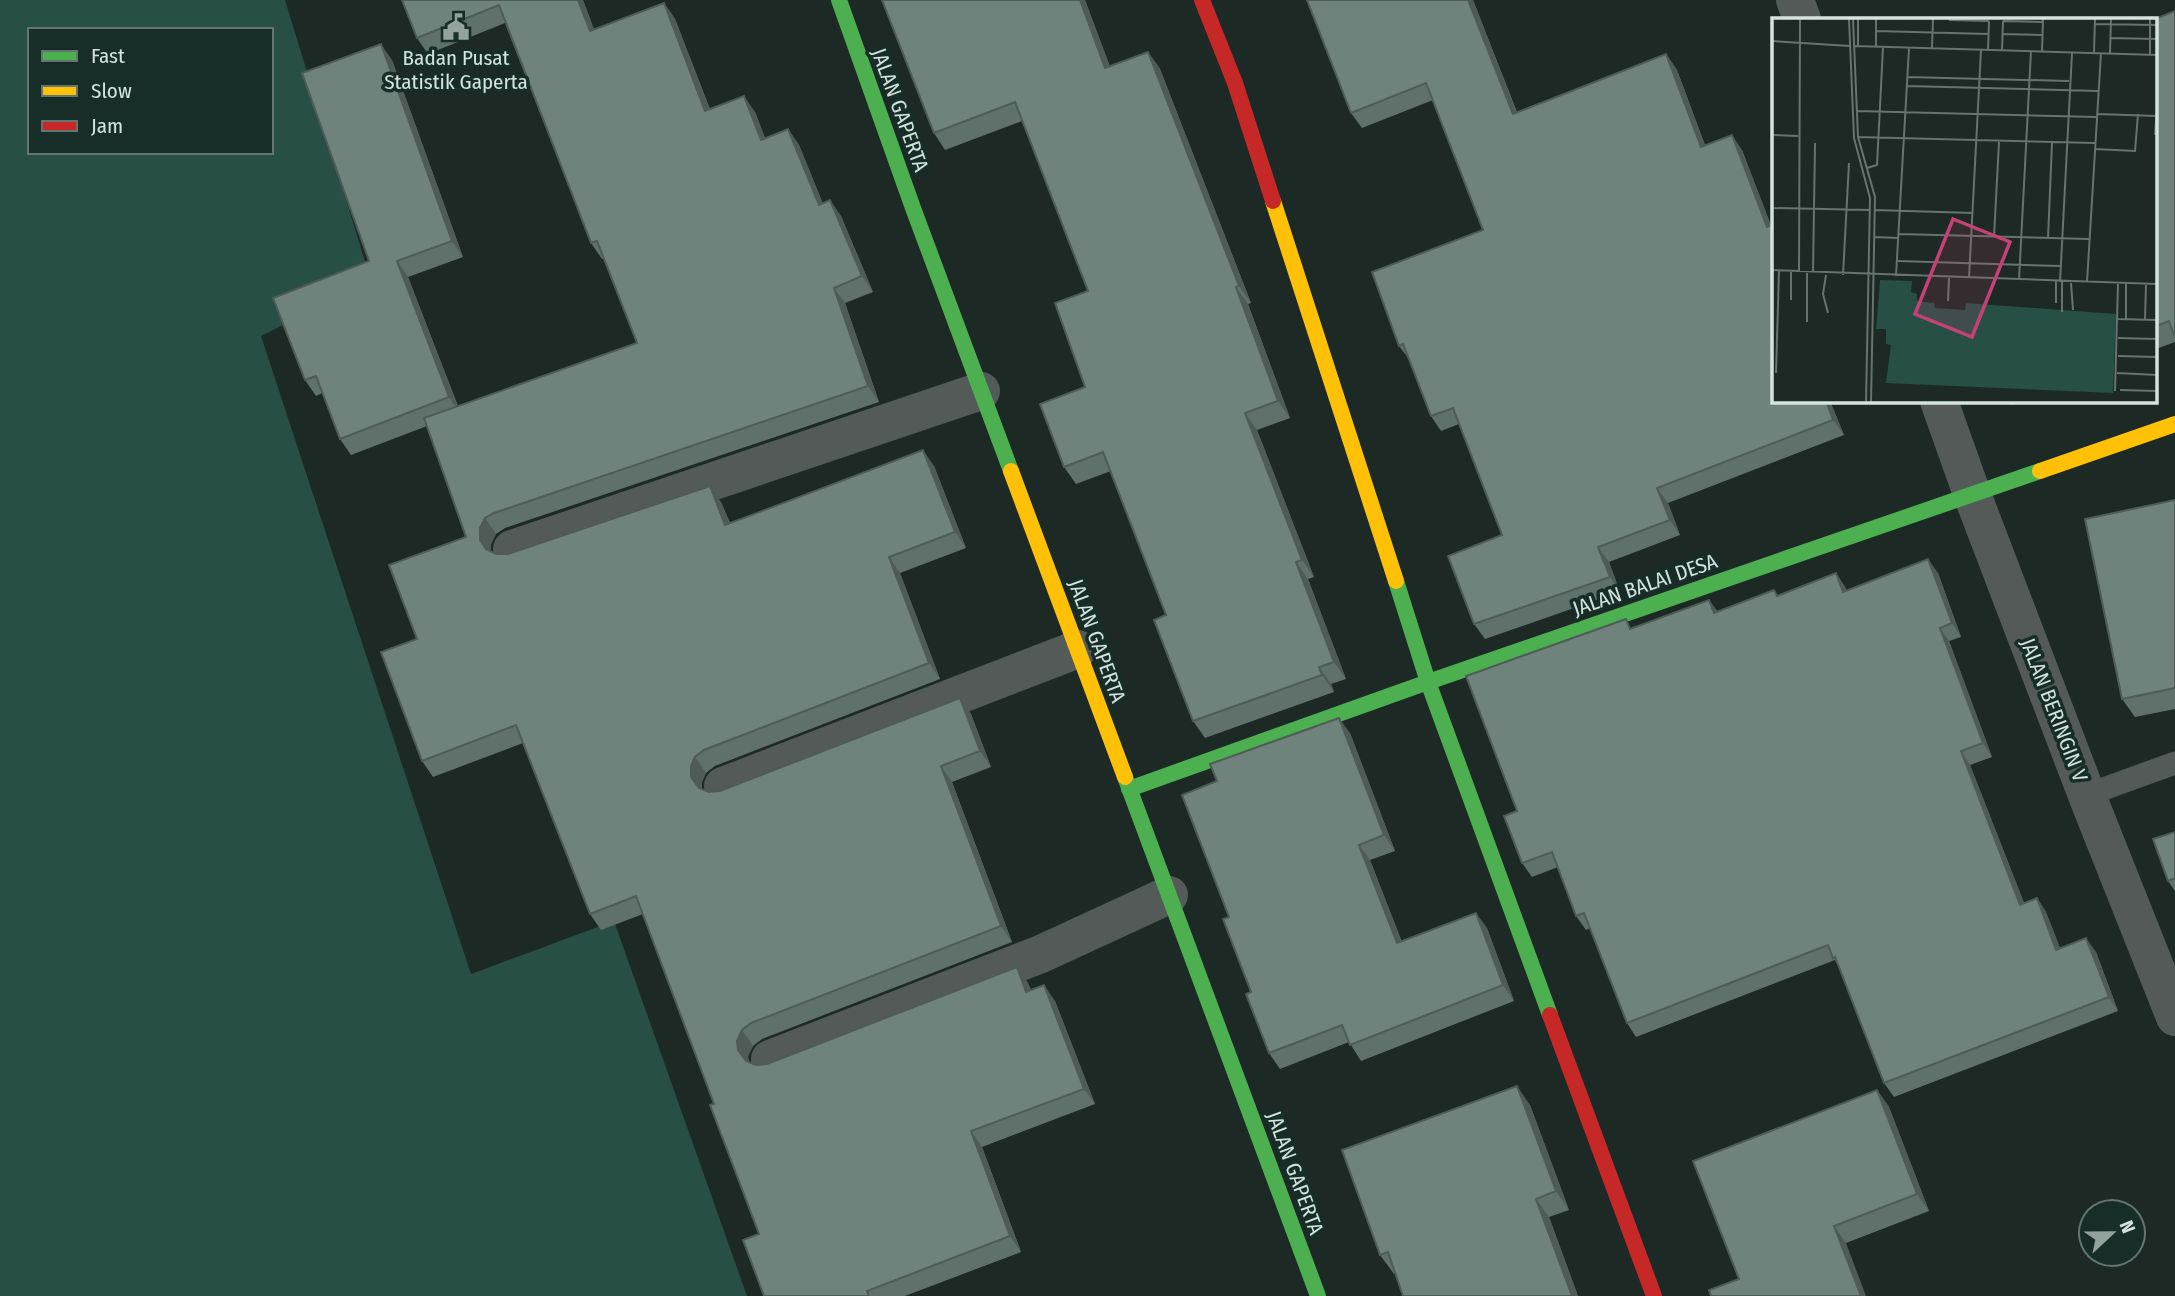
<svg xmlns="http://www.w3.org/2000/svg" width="2175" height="1296" font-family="'Fira Sans Condensed',sans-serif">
  <rect width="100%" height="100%" fill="#1c2925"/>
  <path fill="#274f46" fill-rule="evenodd" d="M 0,0 L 285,0 L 371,281 L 261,336 L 471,974 L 614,921 L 747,1296 L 0,1296 ZM 30,30 L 271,30 L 271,152 L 30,152 Z"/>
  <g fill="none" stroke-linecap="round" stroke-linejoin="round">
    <polyline stroke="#545a58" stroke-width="23" points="2088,798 2106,788 2175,763"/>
    <g stroke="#545a58" stroke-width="38">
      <polyline points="1795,0 1802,19"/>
      <polyline points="1939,401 1972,494 2088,798 2175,1017"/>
      <polyline points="512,549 981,391"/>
      <polyline points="723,786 1078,649"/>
      <polyline points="770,1059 1041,954 1169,895"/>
    </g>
    <g stroke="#4caf50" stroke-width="16">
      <polyline points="839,0 913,208 1011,471"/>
      <polyline points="1396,581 1428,682 1550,1015"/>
      <polyline points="1125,777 1318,1296"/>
      <polyline points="1129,789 1428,682 2040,471"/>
    </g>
    <g stroke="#ffc107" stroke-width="16">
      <polyline points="1273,201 1396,581"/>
      <polyline points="1011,471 1125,777"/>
      <polyline points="2040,471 2175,424"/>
    </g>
    <g stroke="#c62828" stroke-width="16">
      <polyline points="1202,0 1235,83 1273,201"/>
      <polyline points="1550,1015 1654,1296"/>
    </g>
  </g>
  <g fill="#60706b">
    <polygon points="402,0 583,0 594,30 664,3 675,19 710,109 755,112 765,138 788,129 799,145 823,204 841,216 873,292 845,303 879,402 505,528 496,534 491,544 491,552 496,554 508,554 721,502 730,523 934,466 966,548 900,573 940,679 715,766 706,773 702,782 702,789 709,792 720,791 960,698 971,714 991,767 952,782 1012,942 762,1039 753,1046 748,1056 749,1062 756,1065 767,1064 1017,967 1028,983 1031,990 1055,1001 1095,1104 982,1147 1021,1252 905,1296 764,1296 759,1234 714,1104 643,914 601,930 590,914 523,743 433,777 422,761 417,639 466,537 427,426 351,455 340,439 322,393 316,396 305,380 369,261 392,60 463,257 408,277 458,406 637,343 604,258 602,259 591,243 505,23 428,54 417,38"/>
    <polygon points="882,0 1085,0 1110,67 1148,52 1160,69 1251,303 1248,304 1290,418 1257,430 1314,577 1308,579 1346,679 1331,684 1334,692 1205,738 1193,721 1166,615 1111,471 1076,484 1064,467 1085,387 1088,291 1022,121 945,150 934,133"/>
    <polygon points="1307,0 1473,0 1517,112 1666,54 1677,70 1705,145 1742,150 1771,226 1774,401 1830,401 1844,435 1668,503 1680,535 1609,562 1620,592 1485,639 1474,624 1502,535 1459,424 1441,431 1431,416 1409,359 1399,346 1483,230 1433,100 1362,128 1351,113"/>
    <polygon points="2175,11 2175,342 2156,349 2156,19"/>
    <polygon points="2009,401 2022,401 2012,405"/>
    <polygon points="2175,500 2175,709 2135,717 2122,699"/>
    <polygon points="1836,573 1845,587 1847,591 1938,573 1961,637 1949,641 1992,757 1970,765 2024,903 2037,898 2046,912 2060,948 2096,952 2118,1011 1894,1097 1884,1083 1838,965 1835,960 1636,1037 1627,1023 1590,928 1586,930 1576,916 1558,867 1532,877 1522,863 1517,811 1633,628 1718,612 1778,595"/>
    <polygon points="1350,733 1395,851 1370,860 1402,942 1487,928 1514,1001 1361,1061 1349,1042 1280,1069 1269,1053 1229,917"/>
    <polygon points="2175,832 2175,891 2168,881"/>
    <polygon points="1877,1090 1889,1107 1929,1211 1846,1243 1739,1279"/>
    <polygon points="1530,1105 1569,1210 1549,1217 1578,1296 1403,1296 1395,1273 1394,1274 1380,1255"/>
  </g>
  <g fill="#4e5b57">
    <polygon points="578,0 583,0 601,47 590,31"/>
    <polygon points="1080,0 1085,0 1117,85 1105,68"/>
    <polygon points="1468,0 1473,0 1523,129 1513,114"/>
    <polygon points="664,3 675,19 716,126 705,111"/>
    <polygon points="381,44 392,60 463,257 452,241"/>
    <polygon points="1148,52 1160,69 1251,303 1239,286"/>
    <polygon points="1666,54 1677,70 1711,162 1701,147"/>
    <polygon points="744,96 755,112 772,156 761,140"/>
    <polygon points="788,129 799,145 830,221 819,205"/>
    <polygon points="1732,135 1742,150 1774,233 1767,227"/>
    <polygon points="830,200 841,216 873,292 862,276"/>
    <polygon points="397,261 408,277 460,413 449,397"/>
    <polygon points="1236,287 1248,304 1290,418 1278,401"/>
    <polygon points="834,288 845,303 879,402 868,386"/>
    <polygon points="1826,401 1830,401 1844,435 1833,420"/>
    <polygon points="1245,413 1257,430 1314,577 1302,560"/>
    <polygon points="923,450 934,466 966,548 955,532"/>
    <polygon points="710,486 721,502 736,541 725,525"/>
    <polygon points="1657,488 1668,503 1680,535 1670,520"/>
    <polygon points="485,518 496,534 491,544 491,555 497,565 480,540 480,528"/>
    <polygon points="1598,547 1609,562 1620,592 1610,577"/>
    <polygon points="889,557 900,573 940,679 929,663"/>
    <polygon points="1928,559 1938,573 1961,637 1952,623"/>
    <polygon points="1296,562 1308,579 1346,679 1334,662"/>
    <polygon points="1836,573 1845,587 1853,606 1843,592"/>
    <polygon points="1709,600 1719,613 1714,613"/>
    <polygon points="1940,628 1949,641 1992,757 1983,743"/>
    <polygon points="1319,667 1331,684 1334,692 1322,675"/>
    <polygon points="960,698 971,714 991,767 980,751"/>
    <polygon points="1339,718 1350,733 1395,851 1384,835"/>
    <polygon points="1961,751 1970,765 2030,918 2020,905"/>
    <polygon points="695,757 706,773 702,782 702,793 691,777 691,766"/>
    <polygon points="941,766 952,782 1012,942 1001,926"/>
    <polygon points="1359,845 1370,860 1408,959 1397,943"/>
    <polygon points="2037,898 2046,912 2066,964 2056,950"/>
    <polygon points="1476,913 1487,928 1514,1001 1503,985"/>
    <polygon points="2086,938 2096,952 2118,1011 2109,997"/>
    <polygon points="1017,967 1028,983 1037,1008 1026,992"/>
    <polygon points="1044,985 1055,1001 1095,1104 1084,1089"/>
    <polygon points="742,1030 753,1046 748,1056 749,1066 738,1050 737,1041"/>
    <polygon points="1517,1086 1530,1105 1569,1210 1556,1191"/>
    <polygon points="1877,1090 1889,1107 1929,1211 1917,1194"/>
    <polygon points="971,1131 982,1147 1021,1252 1010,1236"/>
    <polygon points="1536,1199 1549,1217 1578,1296 1572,1296"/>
    <polygon points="1834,1226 1846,1243 1866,1296 1861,1296"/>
  </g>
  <g fill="#70827c" stroke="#4e5b57" stroke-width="2">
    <polygon points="402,0 578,0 590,31 664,3 705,111 744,96 761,140 788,129 819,205 830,200 862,276 834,288 868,386 494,513 485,518 480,528 480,540 486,549 496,554 508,554 710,486 725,525 923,450 955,532 889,557 929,663 704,750 695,757 691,766 691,777 699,788 709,792 720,791 960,698 980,751 941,766 1001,926 751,1023 742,1030 737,1041 738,1050 746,1061 756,1065 767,1064 1017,967 1026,992 1044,985 1084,1089 971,1131 1010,1236 867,1291 869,1296 764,1296 743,1240 759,1234 710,1105 714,1104 636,896 590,914 516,725 422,761 381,652 417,639 389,565 466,537 424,418 637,343 597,241 591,243 499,5 417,38"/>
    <polygon points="882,0 1080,0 1105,68 1148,52 1239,286 1236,287 1278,401 1245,413 1302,560 1296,562 1334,662 1319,667 1322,675 1193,721 1154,620 1166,615 1103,452 1064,467 1040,404 1085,387 1055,303 1088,291 1015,102 934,133"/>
    <polygon points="1307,0 1468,0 1513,114 1666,54 1701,147 1732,135 1767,227 1774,224 1774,401 1826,401 1833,420 1657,488 1670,520 1598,547 1610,577 1474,624 1448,556 1502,535 1453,408 1431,416 1403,344 1399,346 1372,272 1483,230 1426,83 1351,113"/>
    <polygon points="2175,11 2175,338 2169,321 2156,326 2156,19 2155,19"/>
    <polygon points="381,44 452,241 397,261 449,397 340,439 316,376 305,380 273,298 369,261 302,73"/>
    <polygon points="2175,500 2175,688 2122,699 2085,519"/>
    <polygon points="1928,559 1952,623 1940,628 1983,743 1961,751 2020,905 2037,898 2056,950 2086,938 2109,997 1884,1083 1835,957 1833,958 1828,945 1627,1023 1584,913 1576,916 1552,852 1522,863 1504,816 1517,811 1466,676 1626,619 1630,629 1709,600 1714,613 1774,590 1777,596 1836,573 1843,592"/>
    <polygon points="1339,718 1384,835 1359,845 1397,943 1476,913 1503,985 1350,1045 1342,1025 1269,1053 1246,994 1251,992 1223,919 1229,917 1182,795 1217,781 1210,764"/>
    <polygon points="2175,832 2175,878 2168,881 2153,839"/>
    <polygon points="1517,1086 1556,1191 1536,1199 1572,1296 1403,1296 1388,1252 1380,1255 1342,1150"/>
    <polygon points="1877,1090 1917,1194 1834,1226 1861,1296 1711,1296 1709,1290 1739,1279 1693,1161"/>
  </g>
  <defs>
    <symbol id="civic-bare" viewBox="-9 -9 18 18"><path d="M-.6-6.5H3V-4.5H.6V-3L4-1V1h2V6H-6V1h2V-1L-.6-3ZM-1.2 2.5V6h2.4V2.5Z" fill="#94a29e" stroke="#172e28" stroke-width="2.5" paint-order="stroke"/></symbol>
  </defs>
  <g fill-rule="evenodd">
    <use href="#civic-bare" x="437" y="8" width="38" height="38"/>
  </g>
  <g text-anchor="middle" stroke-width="7" stroke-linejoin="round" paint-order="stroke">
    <g font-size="21" fill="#d5e3df" stroke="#172e28">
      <text x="456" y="65">Badan Pusat<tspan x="456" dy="24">Statistik Gaperta</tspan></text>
    </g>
    <g font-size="21" fill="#d5e3df" stroke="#172e28">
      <text transform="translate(900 110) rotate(70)" y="7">JALAN GAPERTA</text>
      <text transform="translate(1645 585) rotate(-19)" y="7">JALAN BALAI DESA</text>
      <text transform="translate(1097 641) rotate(70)" y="7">JALAN GAPERTA</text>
      <text transform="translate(2054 710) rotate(69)" y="7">JALAN BERINGIN V</text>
      <text transform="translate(1295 1173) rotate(70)" y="7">JALAN GAPERTA</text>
    </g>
  </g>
  <g transform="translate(1772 18)">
    <rect width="385" height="385" fill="#1c2925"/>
    <path d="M 108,262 L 140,263 L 139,274 L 145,276 L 145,283 L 162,285 L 163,290 L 193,292 L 194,285 L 344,296 L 341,375 L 114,365 L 119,327 L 114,326 L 114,311 L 104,311 Z" fill="#274f46"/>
    <path fill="none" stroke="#66736f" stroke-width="2" d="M 77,1 L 82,120 L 98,180 L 94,384M 81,1 L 86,119 L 103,179 L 99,384M 86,1 L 86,28M 177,2 L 217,3M 231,3 L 271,4M 323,6 L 385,7M 104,13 L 216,16M 230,16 L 270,17M 338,20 L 385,21M 0,23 L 78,28M 83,28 L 385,37M 104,29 L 104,1M 160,30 L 161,1M 216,32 L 217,3M 230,32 L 231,3M 270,34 L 271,1M 322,34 L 323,1M 338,35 L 339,1M 378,37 L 378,1M 0,38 L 0,69M 135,59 L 297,63M 135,68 L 326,73M 85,93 L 324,99M 325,96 L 385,98M 0,117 L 26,118M 383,117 L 385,89M 86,119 L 323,125M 323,131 L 363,133 L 366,96M 95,150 L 105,147 L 111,29M 0,190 L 98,192M 103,192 L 201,195M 127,216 L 317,221M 102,219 L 126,220M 222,219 L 227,124M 276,220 L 280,125M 126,243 L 288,248M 0,252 L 385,266M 27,254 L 28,1M 41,255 L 43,125M 54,257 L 51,276 L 56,295M 71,257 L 77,145M 124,258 L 137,30M 197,260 L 209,32M 247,262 L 259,33M 288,264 L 300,35M 315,264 L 329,35M 299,265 L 301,292M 19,282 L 19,254M 176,283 L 177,260M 284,285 L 284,263M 290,294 L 290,264M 346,301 L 385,302M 354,301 L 354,265M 373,302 L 374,266M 35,304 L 35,255M 346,320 L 385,321M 346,338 L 385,339M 4,355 L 7,253M 345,355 L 385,357M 348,372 L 385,373M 343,373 L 346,265"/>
    <path fill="#c64175" fill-opacity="0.15" stroke="#c64175" stroke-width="3.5" d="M 181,201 L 238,224 L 200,319 L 143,296 Z"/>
    <rect width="385" height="385" fill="none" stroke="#d5e3df" stroke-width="3.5"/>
  </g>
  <rect x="28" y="28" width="245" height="126" fill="#172e28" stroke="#637671" stroke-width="2"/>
  <rect x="42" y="51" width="35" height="10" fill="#4caf50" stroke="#637671" stroke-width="2"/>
  <text x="91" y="63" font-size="21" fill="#d5e3df">Fast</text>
  <rect x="42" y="86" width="35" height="10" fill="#ffc107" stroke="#637671" stroke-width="2"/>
  <text x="91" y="98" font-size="21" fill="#d5e3df">Slow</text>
  <rect x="42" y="121" width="35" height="10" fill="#c62828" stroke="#637671" stroke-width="2"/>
  <text x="91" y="133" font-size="21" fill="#d5e3df">Jam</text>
  <g transform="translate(2112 1233) rotate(68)"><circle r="33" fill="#172e28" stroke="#637671" stroke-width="2"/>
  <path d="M0-5L12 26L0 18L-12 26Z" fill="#94a29e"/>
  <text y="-10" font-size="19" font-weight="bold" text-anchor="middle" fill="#d5e3df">N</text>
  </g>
</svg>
